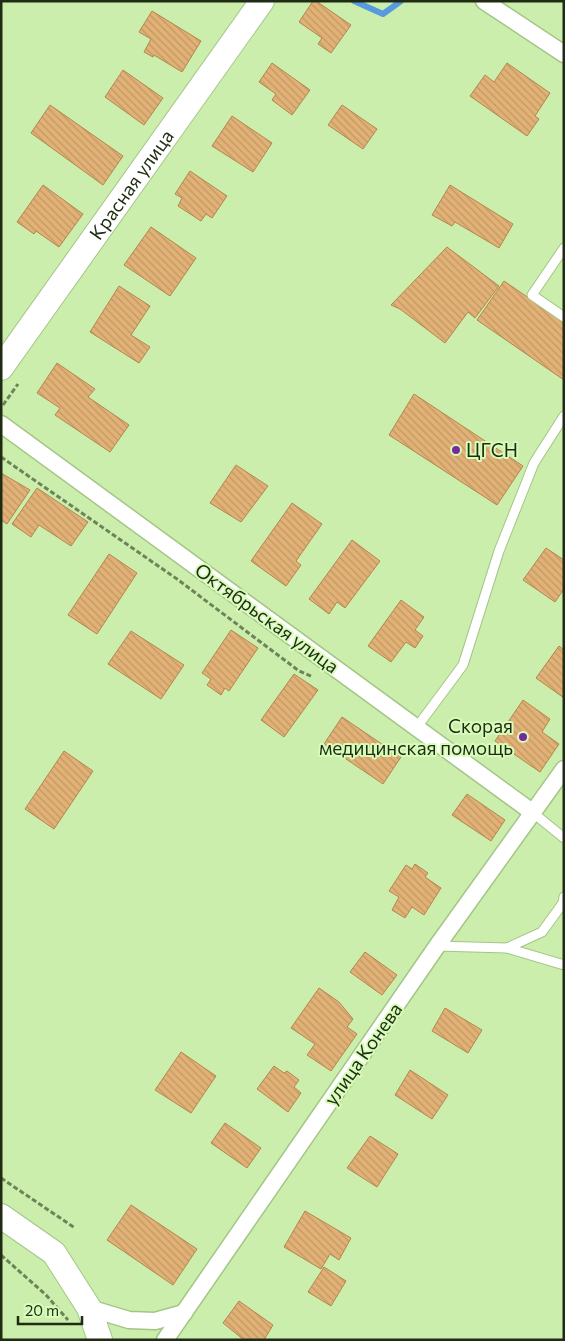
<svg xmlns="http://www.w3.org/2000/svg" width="565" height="1341" font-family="Commissioner,sans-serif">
  <defs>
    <pattern id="building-back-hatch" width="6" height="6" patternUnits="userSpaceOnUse" patternTransform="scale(1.25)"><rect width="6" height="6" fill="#e1b176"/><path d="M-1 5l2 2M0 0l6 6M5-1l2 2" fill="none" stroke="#c19865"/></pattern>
  </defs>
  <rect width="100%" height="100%" fill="#cbeead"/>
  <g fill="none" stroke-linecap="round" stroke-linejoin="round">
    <polyline stroke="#579ae0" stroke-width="6" points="354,1 383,14 401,1"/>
  </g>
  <g fill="url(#building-back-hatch)" stroke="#b4864c">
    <polygon points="313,1 316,1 351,25 331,53 318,44 322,38 299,22"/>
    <polygon points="152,11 201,41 182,72 154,55 153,57 144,52 151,39 139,32"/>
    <polygon points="272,63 310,90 292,115 272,100 276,94 259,82"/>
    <polygon points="507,63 550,93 535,116 539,119 527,136 470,96 485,75 494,82"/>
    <polygon points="123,70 163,98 144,125 105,97"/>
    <polygon points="50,105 123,156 103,185 31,133"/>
    <polygon points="342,105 377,129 363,149 328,125"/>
    <polygon points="232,116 272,143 253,172 212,146"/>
    <polygon points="190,171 227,196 212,218 206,214 201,221 178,206 182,198 175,194"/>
    <polygon points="43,185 83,214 59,247 36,231 34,234 17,222"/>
    <polygon points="450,185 513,224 499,248 455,222 452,226 432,215"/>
    <polygon points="151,227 196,258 170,296 124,265"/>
    <polygon points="447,247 499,286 475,318 468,312 445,343 400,309 391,305"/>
    <polygon points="504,281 564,322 564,380 477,320"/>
    <polygon points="119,286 150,306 131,335 150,347 139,363 90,332"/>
    <polygon points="57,363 95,389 88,397 129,425 110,452 55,415 60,408 37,393"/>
    <polygon points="414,394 523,466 497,505 389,435"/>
    <polygon points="236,465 268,486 241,522 210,503"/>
    <polygon points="1,473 30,490 7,524 1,520"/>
    <polygon points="37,488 88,522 71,546 39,525 31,537 12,524"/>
    <polygon points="292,503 322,524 296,561 301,565 286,586 251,561"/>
    <polygon points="352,540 380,561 345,608 337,602 329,614 309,599"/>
    <polygon points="546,548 564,560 564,589 555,602 523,580"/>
    <polygon points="109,554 137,573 97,634 68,615"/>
    <polygon points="401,600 424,617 415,630 423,636 415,648 406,642 391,662 368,646"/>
    <polygon points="231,630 258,648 229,691 225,688 221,695 207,685 211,679 202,673"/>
    <polygon points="131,631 184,665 161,699 108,664"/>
    <polygon points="559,646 564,650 564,698 536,678"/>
    <polygon points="294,674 318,690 284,737 261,720"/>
    <polygon points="523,700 550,719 542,732 559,744 540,772 495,741"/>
    <polygon points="342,717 401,757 383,784 324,744"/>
    <polygon points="64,751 93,771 54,829 25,809"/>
    <polygon points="467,794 505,820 491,841 452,815"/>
    <polygon points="415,864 428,873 425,877 441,888 424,915 412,907 405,918 392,910 399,897 389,891 406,865 412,869"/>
    <polygon points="365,952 397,975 382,995 350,972"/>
    <polygon points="319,988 339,1002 353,1019 347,1027 357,1034 331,1071 307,1055 315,1044 291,1028"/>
    <polygon points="445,1008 482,1030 468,1053 432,1031"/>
    <polygon points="181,1052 216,1076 191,1113 155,1090"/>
    <polygon points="274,1066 284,1073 287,1071 299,1080 294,1087 301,1093 288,1112 257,1089"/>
    <polygon points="410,1070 448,1095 432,1119 395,1095"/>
    <polygon points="225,1123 261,1148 247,1168 211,1143"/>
    <polygon points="370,1136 398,1154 377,1187 347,1168"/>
    <polygon points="131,1205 197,1249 173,1285 107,1240"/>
    <polygon points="305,1211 351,1238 339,1260 330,1254 321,1269 284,1247"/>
    <polygon points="324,1267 346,1281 331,1306 308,1292"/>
    <polygon points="239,1301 273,1325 264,1340 244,1340 223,1323"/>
  </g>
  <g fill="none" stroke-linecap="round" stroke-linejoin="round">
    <defs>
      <g id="lane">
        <polyline points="564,248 532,295 564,317"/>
        <polyline points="417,727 463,665 499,551 534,463 564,416"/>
        <polyline points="532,812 564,838"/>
        <polyline points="437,946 507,948 564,965"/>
        <polyline points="507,948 542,932 563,903 564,897"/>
      </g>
      <g id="street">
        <polyline points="484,1 564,54"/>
        <polyline points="1,424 532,812"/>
        <polyline points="89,1308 129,1320 155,1321 184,1313"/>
        <polyline points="165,1340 437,946 564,769"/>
      </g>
      <g id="secondary">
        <path id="s1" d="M 1,368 L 262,1"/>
        <polyline points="1,1216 54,1253 89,1308 100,1340"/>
      </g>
    </defs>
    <use href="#lane" stroke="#a3c686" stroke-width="11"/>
    <use href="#street" stroke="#a3c686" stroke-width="19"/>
    <use href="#secondary" stroke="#a3c686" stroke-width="26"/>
    <g stroke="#6d8459" stroke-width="3" stroke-dasharray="5 2.5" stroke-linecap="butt">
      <polyline points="3,405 18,384"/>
      <polyline points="1,457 177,579 299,671 313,677"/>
      <polyline points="1,1178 75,1228"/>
      <polyline points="1,1255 46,1295 68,1320"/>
    </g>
    <use href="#lane" stroke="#fff" stroke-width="9"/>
    <use href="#street" stroke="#fff" stroke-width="16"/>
    <use href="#secondary" stroke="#fff" stroke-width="24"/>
  </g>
  <g fill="#762b9d" stroke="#d8fcba" stroke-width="2">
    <circle cx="456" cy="450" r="5"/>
    <circle cx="523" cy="737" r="5"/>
  </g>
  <g text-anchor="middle" stroke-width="4" stroke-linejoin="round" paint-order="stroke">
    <g font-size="19" fill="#1f2c13" stroke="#d8fcba">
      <text dy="7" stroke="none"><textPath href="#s1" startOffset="225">Красная улица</textPath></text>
      <text transform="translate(267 618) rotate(36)" y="7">Октябрьская улица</text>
      <text transform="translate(363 1054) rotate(-55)" y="7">улица Конева</text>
    </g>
    <g font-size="19" fill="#1f2c13" stroke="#d8fcba" text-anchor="start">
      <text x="466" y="457">ЦГСН</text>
      <text x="513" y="733" text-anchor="end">Скорая<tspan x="513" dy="22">медицинская помощь</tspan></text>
    </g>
  </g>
  <rect width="565" height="1341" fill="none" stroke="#1f2c13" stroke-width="5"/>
  <path d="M18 1316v8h64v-8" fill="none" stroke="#1f2c13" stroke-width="2.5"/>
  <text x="25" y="1316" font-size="15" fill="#1f2c13" stroke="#d8fcba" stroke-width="4" paint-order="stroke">20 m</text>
</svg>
